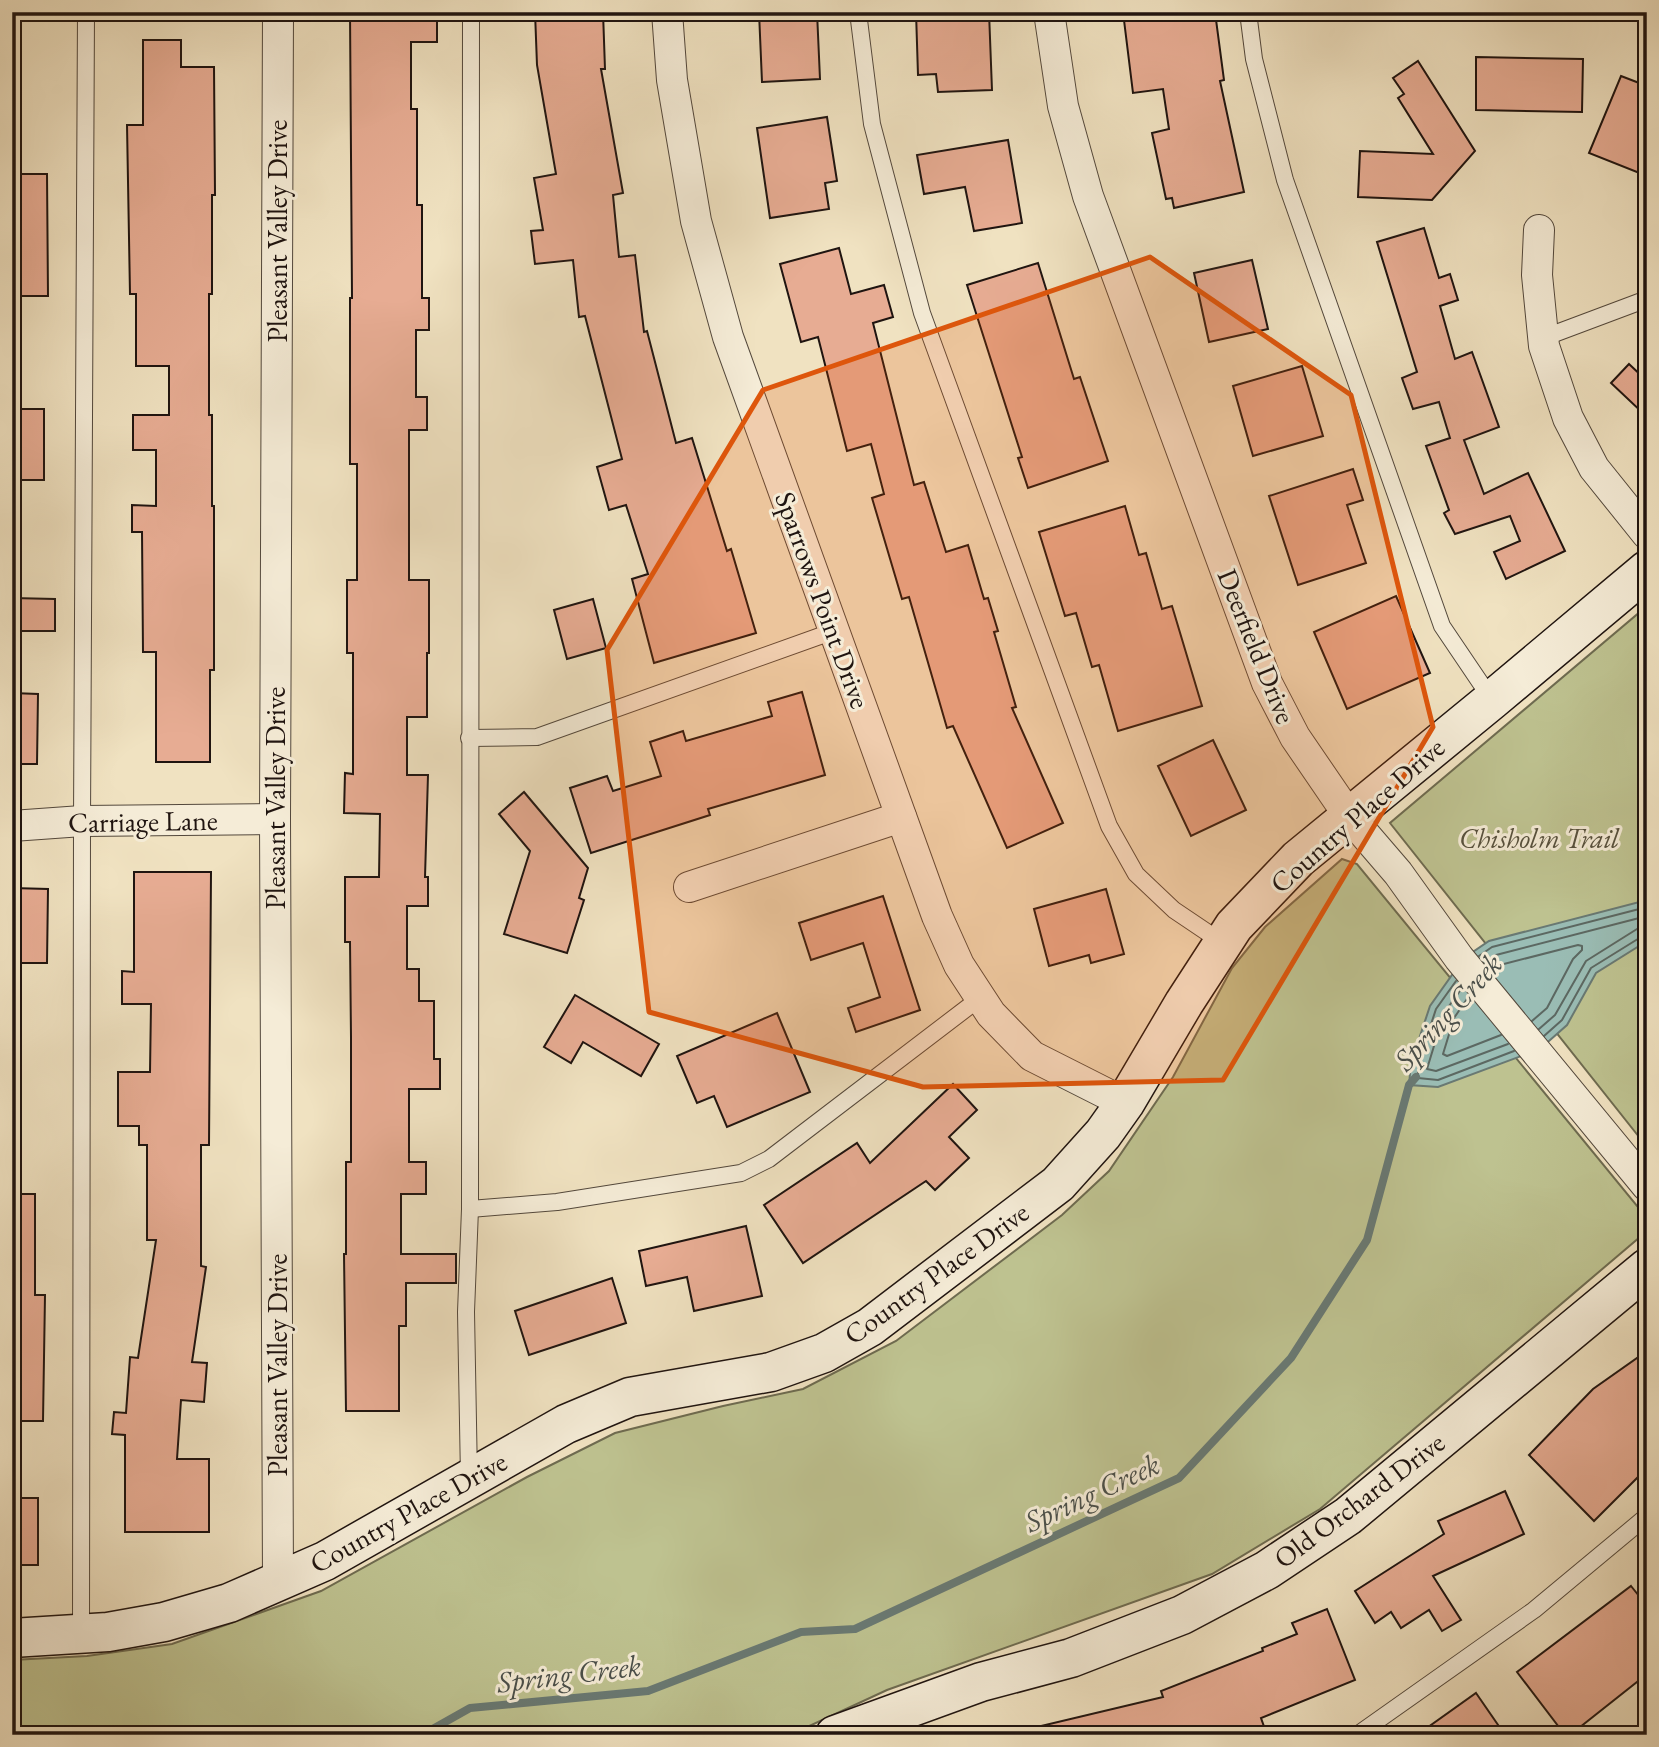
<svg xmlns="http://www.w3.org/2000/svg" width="1659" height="1747" font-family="'EB Garamond',serif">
  <rect width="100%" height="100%" fill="#f0e2c1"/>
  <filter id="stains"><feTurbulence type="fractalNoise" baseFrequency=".00286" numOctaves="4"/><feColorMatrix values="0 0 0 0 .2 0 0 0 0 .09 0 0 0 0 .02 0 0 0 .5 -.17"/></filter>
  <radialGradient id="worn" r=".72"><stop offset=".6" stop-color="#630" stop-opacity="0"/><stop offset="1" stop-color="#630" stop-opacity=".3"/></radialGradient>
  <g fill="#bec290" stroke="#6e6b50" stroke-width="2">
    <polygon points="1647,606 1647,1147 1390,823"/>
    <polygon points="1342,859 1357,864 1647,1218 1647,1231 1320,1509 1212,1574 887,1690 790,1735 12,1735 12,1660 87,1656 172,1644 321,1591 527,1477 615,1433 723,1406 803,1389 896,1341 1062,1215 1109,1171 1173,1077 1232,968 1265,927"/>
  </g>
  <polygon fill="#9abdb5" stroke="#697973" stroke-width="2" points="1647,900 1647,941 1596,973 1567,1025 1540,1049 1438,1087 1409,1085 1411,1063 1430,1006 1464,958 1489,941"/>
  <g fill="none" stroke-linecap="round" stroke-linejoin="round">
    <g stroke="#5c6862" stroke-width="2">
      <polyline points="1479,956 1492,947 1647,907"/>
      <polyline points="1484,963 1496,955 1647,916"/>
      <polyline points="1491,971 1500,965 1578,945 1582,946 1582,950 1573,959 1547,1008 1532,1021"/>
      <polyline points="1456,981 1436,1009 1418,1064 1418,1078 1438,1080 1514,1051"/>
      <polyline points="1462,988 1444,1013 1427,1069 1436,1071 1508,1044"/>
      <polyline points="1469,996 1454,1018 1443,1054 1447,1056 1501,1035"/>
      <polyline points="1539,1029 1555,1015 1586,961 1637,929 1647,927"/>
      <polyline points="1544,1036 1562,1020 1591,968 1641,937 1647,936"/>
    </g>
    <polyline stroke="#697973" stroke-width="8" points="422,1735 470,1708 648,1691 801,1632 855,1629 1179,1478 1291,1358 1367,1240 1409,1085 1416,1077"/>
  </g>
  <g fill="#e7ac93" stroke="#1f1410" stroke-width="2">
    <polygon points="350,12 437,12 437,42 411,42 411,109 417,109 417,205 422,205 422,298 429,298 429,330 416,330 416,397 427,397 427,430 409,430 409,580 429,580 429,653 427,653 427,717 407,717 407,775 428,775 425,877 428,877 428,906 407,906 407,969 419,969 419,1001 434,1001 434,1059 440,1059 440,1089 409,1089 409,1162 426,1162 426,1194 401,1194 401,1254 456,1254 456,1283 406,1283 406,1326 399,1326 399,1411 346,1411 344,1254 346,1254 346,1162 351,1162 351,1037 350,942 345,942 345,877 379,877 380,814 344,813 345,773 353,774 353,653 347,653 347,580 357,580 357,464 350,464 350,298 352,298"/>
    <polygon points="535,12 603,12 605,69 601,69 623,193 613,195 619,257 635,255 644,332 647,331 676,443 692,438 727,551 731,549 756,633 654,663 632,579 648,574 626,505 609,510 597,467 622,459 585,316 579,317 573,260 535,264 531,231 543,230 534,178 556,174 537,65"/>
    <polygon points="759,12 817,12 820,79 762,82"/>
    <polygon points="916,12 989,12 992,90 938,92 936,74 918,75"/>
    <polygon points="1123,12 1215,12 1224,80 1220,81 1244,192 1174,208 1172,198 1166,199 1152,133 1169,129 1163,89 1133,93"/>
    <polygon points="143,40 181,40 181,67 214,67 215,195 212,195 212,294 209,294 209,415 212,415 212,506 214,506 214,670 210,670 210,762 156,762 156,652 143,652 142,532 132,532 132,505 156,506 156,450 133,450 133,415 169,415 169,366 136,366 136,294 130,294 127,125 143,125"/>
    <polygon points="1476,57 1583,59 1582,112 1476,110"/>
    <polygon points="1418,61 1475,151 1432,200 1358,197 1360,151 1433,154 1398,98 1404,94 1393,78"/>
    <polygon points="1621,76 1647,86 1647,176 1589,153"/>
    <polygon points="827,117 837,181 825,183 829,209 770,218 757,128"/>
    <polygon points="1008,140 1022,223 974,231 965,187 924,194 917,155"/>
    <polygon points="12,174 47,174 48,296 12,296"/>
    <polygon points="1424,228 1439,278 1450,274 1458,300 1440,306 1455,359 1472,352 1499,427 1464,440 1484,494 1528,473 1565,551 1506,579 1494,552 1520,541 1510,516 1455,534 1444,513 1449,510 1426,446 1450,438 1439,402 1413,409 1402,378 1417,372 1377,242"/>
    <polygon points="839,248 851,294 884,285 893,317 873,323 914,485 924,482 946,552 968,545 984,599 988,598 998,631 994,632 1016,707 1012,708 1063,823 1007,848 953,726 947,728 909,597 902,599 872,498 884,494 871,444 847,451 818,337 801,342 780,264"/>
    <polygon points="1252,260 1268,329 1209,342 1194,273"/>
    <polygon points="1038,263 1074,379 1080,377 1108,461 1028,488 1018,458 1022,457 967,285"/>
    <polygon points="1629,364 1647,381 1647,417 1611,383"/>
    <polygon points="1302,366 1323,436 1253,456 1233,386"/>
    <rect x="12" y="409" width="32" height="71"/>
    <polygon points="1353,469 1363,500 1347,505 1366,563 1298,585 1269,496"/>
    <polygon points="1125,506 1139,555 1146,553 1162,609 1172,606 1202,706 1118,731 1099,665 1092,667 1076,613 1065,616 1039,532"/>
    <polygon points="1396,596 1430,673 1347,709 1314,632"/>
    <polygon points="12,598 55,599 55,631 12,631"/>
    <polygon points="593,599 606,648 567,659 554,610"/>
    <polygon points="802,692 825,775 708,809 710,815 591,853 570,788 607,776 613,791 661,776 650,742 683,731 686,741 772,716 768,702"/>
    <polygon points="12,693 38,694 37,764 12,764"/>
    <polygon points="1213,740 1246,810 1191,836 1158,766"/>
    <polygon points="524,792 588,868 579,898 584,900 567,953 504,934 530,851 499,814"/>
    <polygon points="134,872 211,872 209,1145 201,1145 201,1266 206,1267 192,1362 207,1363 204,1402 181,1400 177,1459 209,1459 209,1532 125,1532 125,1435 112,1434 114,1412 126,1413 130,1357 138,1358 156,1240 147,1240 147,1145 139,1145 139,1126 118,1126 118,1072 150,1072 151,1004 122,1004 122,971 134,972"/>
    <polygon points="12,888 48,889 47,963 12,963"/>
    <polygon points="1106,889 1124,954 1091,963 1089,955 1049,966 1034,909"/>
    <polygon points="883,896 920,1010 856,1032 848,1008 880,997 863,943 811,960 799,923"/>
    <polygon points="575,995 659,1044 641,1076 583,1042 571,1063 544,1047"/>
    <polygon points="777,1013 810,1092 727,1127 714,1096 697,1103 677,1056"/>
    <polygon points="953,1084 977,1110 949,1137 969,1158 935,1190 926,1181 803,1263 764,1205 857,1143 870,1163"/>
    <polygon points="12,1194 35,1194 35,1295 45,1295 43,1421 12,1421"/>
    <polygon points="746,1226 762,1296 694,1311 687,1277 646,1286 639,1251"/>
    <polygon points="612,1278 626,1323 529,1355 515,1311"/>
    <polygon points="1647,1351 1647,1468 1594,1521 1529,1455 1593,1389"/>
    <polygon points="1505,1491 1524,1534 1433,1576 1461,1620 1442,1631 1429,1610 1401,1628 1391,1612 1375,1623 1355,1591 1444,1534 1438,1521"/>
    <rect x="12" y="1498" width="26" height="67"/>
    <polygon points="1631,1586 1647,1606 1647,1674 1570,1735 1565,1735 1517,1672"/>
    <polygon points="1327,1609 1355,1680 1261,1718 1267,1735 1042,1735 1041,1726 1163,1697 1161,1691 1263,1651 1262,1648 1297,1634 1292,1623"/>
    <polygon points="1476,1693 1505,1735 1417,1735"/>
  </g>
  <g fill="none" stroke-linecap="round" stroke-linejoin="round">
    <defs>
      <g id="lane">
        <polyline points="858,12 872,124 922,313 1109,826 1136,874 1174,910 1223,943"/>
        <polyline points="1248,12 1254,59 1285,180 1442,626 1492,700"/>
        <polyline points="1543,338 1647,299"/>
        <polyline points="469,738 537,737 834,631"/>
        <polyline points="470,1209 557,1202 741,1173 769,1159 980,998"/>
        <polyline points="469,1478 466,1312 470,1209 471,12"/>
        <polyline points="81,1634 82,821 86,12"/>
        <polyline points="1357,1735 1534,1610 1647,1516"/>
      </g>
      <g id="street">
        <polyline points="667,12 672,80 696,221 728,337 937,916 959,965 991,1014 1032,1056 1125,1103"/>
        <polyline points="1049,12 1063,106 1088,196 1267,683 1295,737 1349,816 1398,873 1459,958 1647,1186"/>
        <polyline points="1539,230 1537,275 1544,346 1568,418 1594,468 1647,534"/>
        <polyline points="12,826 82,821 275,819"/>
        <polyline points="689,887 901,817"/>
        <polyline points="278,1583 275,819 278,12"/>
      </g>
      <g id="secondary">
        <polyline points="12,1638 108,1632 164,1622 229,1603 325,1561 566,1424 630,1397 771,1372 824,1353 870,1327 1058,1184 1103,1134 1125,1103 1184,1003 1234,926 1298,859 1492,700 1647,570"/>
        <polyline points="835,1735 981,1682 1071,1658 1182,1615 1267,1570 1348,1516 1647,1268"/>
      </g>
    </defs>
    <use href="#lane" stroke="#53483c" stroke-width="18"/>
    <use href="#street" stroke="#53483c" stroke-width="32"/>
    <use href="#secondary" stroke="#1f1410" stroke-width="41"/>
    <use href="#lane" stroke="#f5ecd7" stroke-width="16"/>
    <use href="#street" stroke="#f5ecd7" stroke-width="30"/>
    <use href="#secondary" stroke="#f5ecd7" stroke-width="38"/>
  </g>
  <path fill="#de560c" fill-opacity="0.2" stroke="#de560c" stroke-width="5" stroke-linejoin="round" d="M 1150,257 L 1351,395 L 1433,727 L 1223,1080 L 923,1087 L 649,1012 L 607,650 L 763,390 Z"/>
  <g text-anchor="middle" stroke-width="6" stroke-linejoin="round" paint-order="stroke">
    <g font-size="28" fill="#1f1410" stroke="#f5ecd7">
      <text transform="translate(277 231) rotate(-90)" y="10">Pleasant Valley Drive</text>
      <text transform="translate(823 600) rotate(70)" y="10">Sparrows Point Drive</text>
      <text transform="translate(1257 646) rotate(68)" y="10">Deerfield Drive</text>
      <text transform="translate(275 798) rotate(-90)" y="10">Pleasant Valley Drive</text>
      <text transform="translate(1357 815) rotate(-41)" y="10">Country Place Drive</text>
      <text transform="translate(143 821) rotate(-1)" y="10">Carriage Lane</text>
      <text transform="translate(936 1273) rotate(-36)" y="10">Country Place Drive</text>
      <text transform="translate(277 1365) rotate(-90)" y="10">Pleasant Valley Drive</text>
      <text transform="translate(1359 1500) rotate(-37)" y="10">Old Orchard Drive</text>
      <text transform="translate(408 1512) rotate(-29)" y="10">Country Place Drive</text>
    </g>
    <g font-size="28" font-style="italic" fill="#57513d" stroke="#f5ecd7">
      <text x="1539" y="848">Chisholm Trail</text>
    </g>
    <g font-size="30" font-style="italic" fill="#4a4f4a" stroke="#f5ecd7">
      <text transform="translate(1448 1012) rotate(-48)" y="10">Spring Creek</text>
      <text transform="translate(1092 1493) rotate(-25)" y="10">Spring Creek</text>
      <text transform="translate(569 1674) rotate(-7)" y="10">Spring Creek</text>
    </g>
  </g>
  <rect width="1659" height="1747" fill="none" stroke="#f0e2c1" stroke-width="42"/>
  <rect x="14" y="14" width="1631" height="1719" fill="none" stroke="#1f1410" stroke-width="3.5"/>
  <rect x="21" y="21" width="1617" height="1705" fill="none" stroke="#1f1410" stroke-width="2"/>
  <rect width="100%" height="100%" filter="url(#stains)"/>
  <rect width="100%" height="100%" fill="url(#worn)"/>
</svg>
